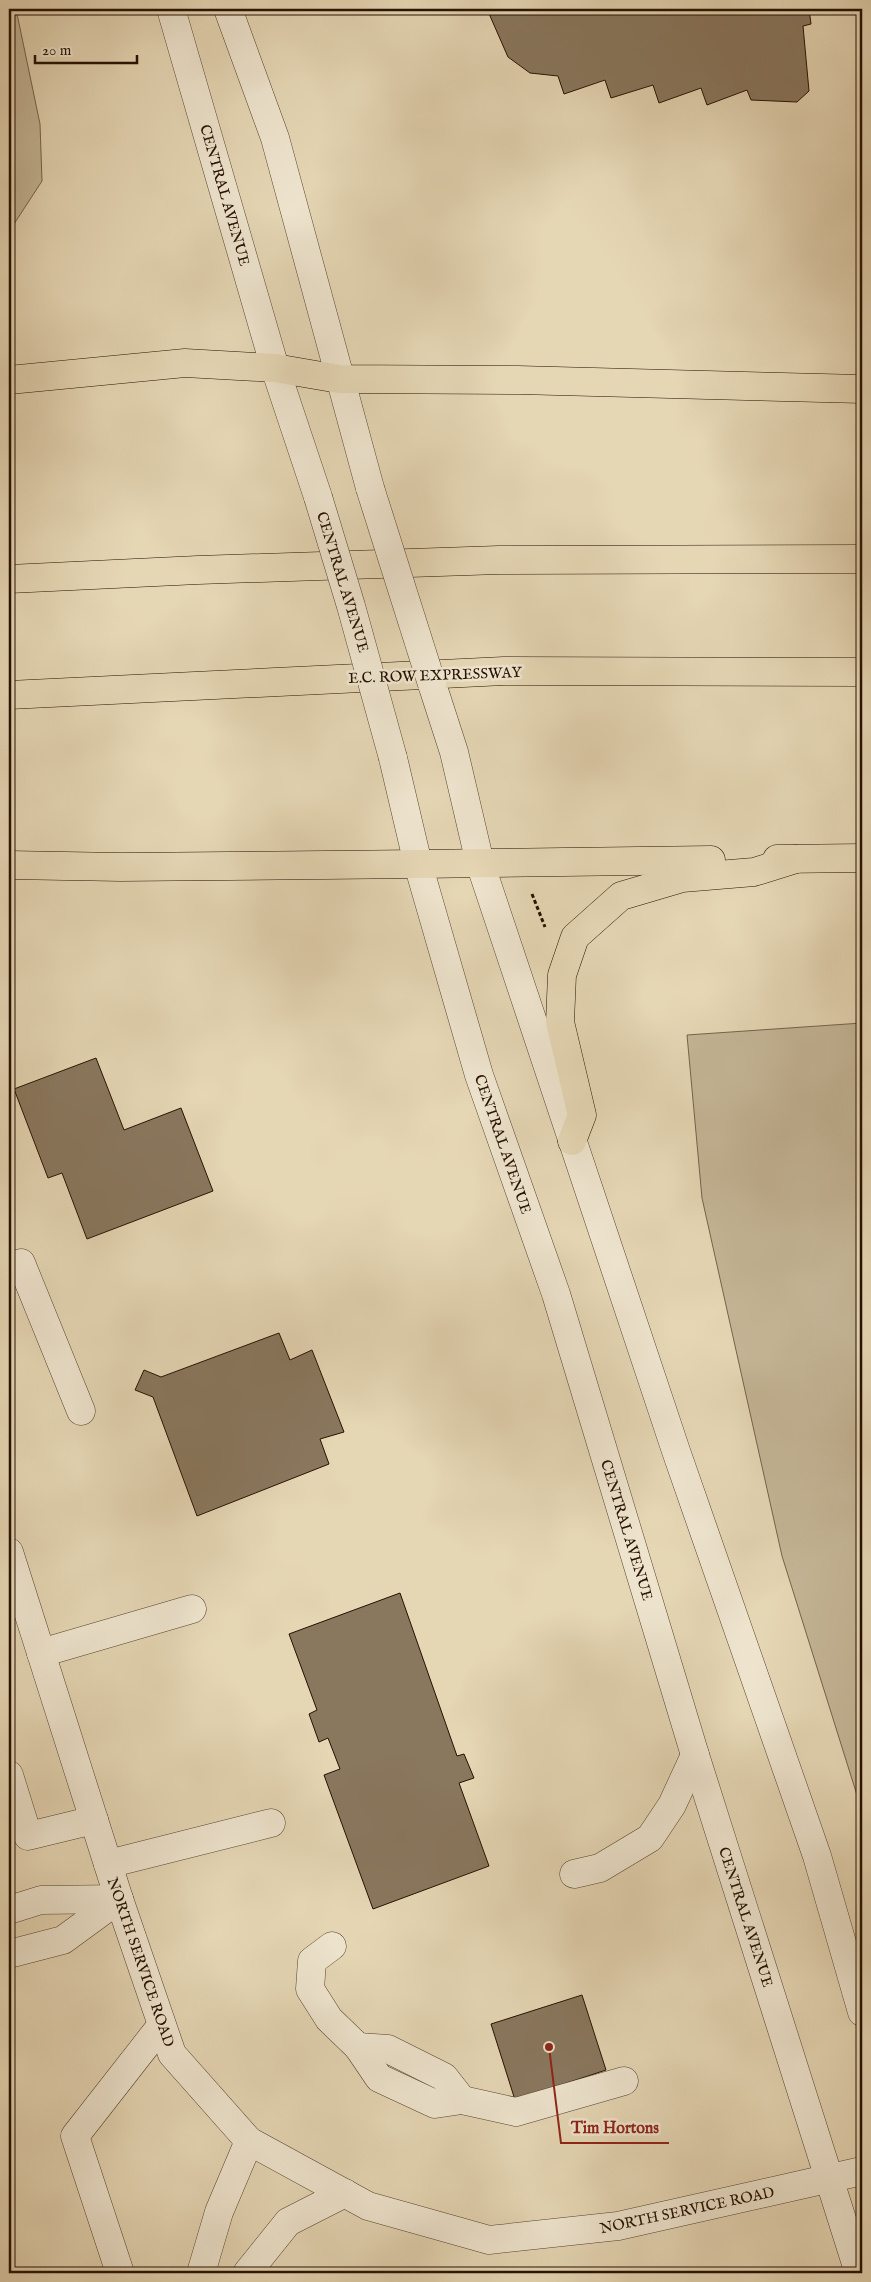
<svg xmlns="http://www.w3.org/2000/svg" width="871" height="2282" font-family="'IM FELL English',serif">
  <rect width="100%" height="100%" fill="#e5d6b4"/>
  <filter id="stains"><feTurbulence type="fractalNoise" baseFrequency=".004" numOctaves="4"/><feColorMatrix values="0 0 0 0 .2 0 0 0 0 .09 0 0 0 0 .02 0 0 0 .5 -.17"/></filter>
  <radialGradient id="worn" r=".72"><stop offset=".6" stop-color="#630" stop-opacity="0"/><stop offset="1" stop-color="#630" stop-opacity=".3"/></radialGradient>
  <g fill="#c4b596" stroke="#74634c">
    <polygon points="9,9 16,9 40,124 42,181 14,224 9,227"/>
    <polygon points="862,1023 862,1811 782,1556 702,1198 687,1035"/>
  </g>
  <g fill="#89775e" stroke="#251101">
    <polygon points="487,9 809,9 811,24 803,26 809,91 797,102 751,100 747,90 707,105 701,88 659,103 653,85 611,98 605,80 564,94 558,76 530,73 508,57"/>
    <polygon points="96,1058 124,1130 181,1108 213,1191 87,1239 62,1173 48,1178 14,1089"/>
    <polygon points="279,1333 290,1360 312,1350 344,1432 320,1439 329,1464 197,1516 153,1397 135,1390 144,1370 161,1377"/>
    <polygon points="400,1593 457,1756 464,1754 474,1778 459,1783 489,1866 373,1909 324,1775 340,1769 328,1738 319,1742 309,1714 317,1710 289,1634"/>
    <polygon points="582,1995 606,2070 515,2100 491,2024"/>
  </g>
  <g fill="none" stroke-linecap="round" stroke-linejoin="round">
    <defs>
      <g id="minor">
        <polyline points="171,9 275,368 318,497"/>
        <polyline points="228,9 275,138 370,488"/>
        <polyline points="432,684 454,752 480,863 676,1451 817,1856 862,2012"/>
        <polyline points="393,758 418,864 479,1075 556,1294 695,1755 859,2273"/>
        <polyline points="9,1267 21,1263 81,1411"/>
        <polyline points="9,1552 119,1899 172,2054 249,2141 368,2206 489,2240 618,2226 862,2171"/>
        <polyline points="41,1653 192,1609"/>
        <polyline points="9,1775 28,1836 94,1820"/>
        <polyline points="108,1864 271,1823"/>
        <polyline points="574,1874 600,1868 650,1838 672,1805 695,1755"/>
        <polyline points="9,1910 41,1900 119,1899"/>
        <polyline points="332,1946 312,1961 310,1989 329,2019 358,2047 379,2078 435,2104 462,2100 516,2112 624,2081"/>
        <polyline points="9,1954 63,1940 119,1899"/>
        <polyline points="358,2047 388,2049 444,2077 462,2100"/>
        <polyline points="120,2273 75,2136 161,2026"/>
        <polyline points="201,2273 219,2212 249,2141"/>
        <polyline points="247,2273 288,2222 345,2193"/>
      </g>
      <g id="major">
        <polyline points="275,368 339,379 518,380 862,389"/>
        <polyline points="777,859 862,858"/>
        <polyline points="418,864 711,860"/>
        <polyline points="572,1141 582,1115 560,1022 562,975 575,937 621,896 682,878 754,872 796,859"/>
      </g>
      <g id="highway">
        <polyline points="9,380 185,363 275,368"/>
        <polyline points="9,579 198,570 499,560 862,559"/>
        <polyline points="9,695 504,671 862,672"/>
        <polyline points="9,865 121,867 418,864"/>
      </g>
    </defs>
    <use href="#minor" stroke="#55422e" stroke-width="29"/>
    <use href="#major" stroke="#251101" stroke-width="29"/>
    <use href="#highway" stroke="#251101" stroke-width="29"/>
    <polyline stroke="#251101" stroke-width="3" stroke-dasharray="4 2.5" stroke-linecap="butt" points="532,894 545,927"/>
    <use href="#minor" stroke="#eee4ce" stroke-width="28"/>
    <use href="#major" stroke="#e5d6b4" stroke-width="28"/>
    <use href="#highway" stroke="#e5d6b4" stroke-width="28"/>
    <defs>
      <g id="minor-bridge">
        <polyline points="370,488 432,684"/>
        <polyline points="318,497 351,606 393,758"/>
      </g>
    </defs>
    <use href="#minor-bridge" stroke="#55422e" stroke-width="29" stroke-linecap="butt"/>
    <use href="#minor-bridge" stroke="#eee4ce" stroke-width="28"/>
  </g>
  <g text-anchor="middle" stroke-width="5" stroke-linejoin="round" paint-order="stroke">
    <g font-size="15" fill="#251101" stroke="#eee4ce">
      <text transform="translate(225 195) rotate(74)" y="5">CENTRAL AVENUE</text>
      <text transform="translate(343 582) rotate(73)" y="5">CENTRAL AVENUE</text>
      <text transform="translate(435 675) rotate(-2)" y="5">E.C. ROW EXPRESSWAY</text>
      <text transform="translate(503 1144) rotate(71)" y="5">CENTRAL AVENUE</text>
      <text transform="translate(627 1530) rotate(73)" y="5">CENTRAL AVENUE</text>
      <text transform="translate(746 1917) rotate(72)" y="5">CENTRAL AVENUE</text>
      <text transform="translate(141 1962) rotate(71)" y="5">NORTH SERVICE ROAD</text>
      <text transform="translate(687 2210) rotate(-12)" y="5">NORTH SERVICE ROAD</text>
    </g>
  </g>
  <path fill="none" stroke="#8f2418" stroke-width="2" d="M549 2047L561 2143H669"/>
  <circle fill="#8f2418" stroke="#eee4ce" stroke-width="2" cx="549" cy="2047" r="5"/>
  <g font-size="16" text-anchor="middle" font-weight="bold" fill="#8f2418" stroke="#eee4ce" stroke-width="5" stroke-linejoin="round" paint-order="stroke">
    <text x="615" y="2133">Tim Hortons</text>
  </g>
  <rect width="871" height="2282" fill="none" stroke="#e5d6b4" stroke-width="30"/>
  <rect x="10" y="10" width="851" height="2262" fill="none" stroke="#251101" stroke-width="2.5"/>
  <rect x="15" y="15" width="841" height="2252" fill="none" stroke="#251101"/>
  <path d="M35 55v8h102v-8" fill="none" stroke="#251101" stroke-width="2.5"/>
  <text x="42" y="55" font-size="15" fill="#251101" stroke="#eee4ce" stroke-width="4" paint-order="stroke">20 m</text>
  <rect width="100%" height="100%" filter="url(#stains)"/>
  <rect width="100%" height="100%" fill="url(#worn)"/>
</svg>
